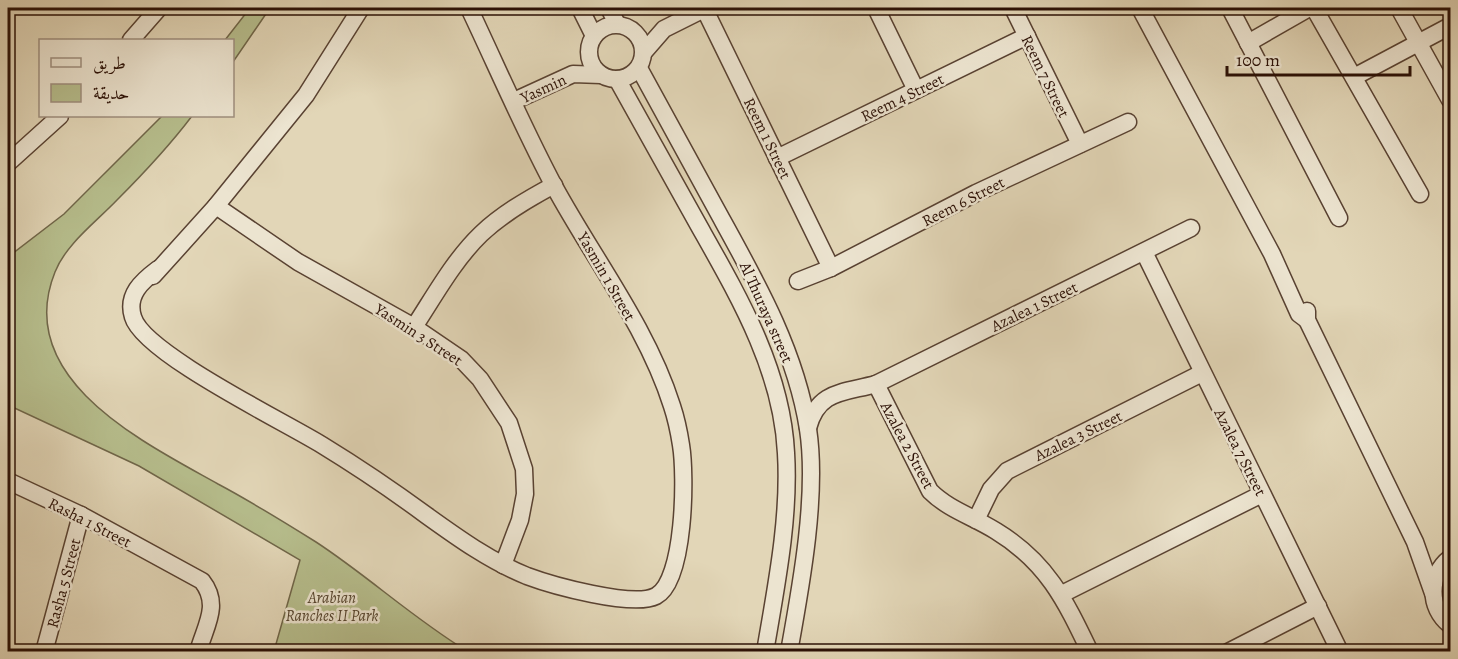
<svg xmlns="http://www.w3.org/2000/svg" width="1458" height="659" font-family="Alegreya,Amiri,serif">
  <rect width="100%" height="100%" fill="#e2d6b7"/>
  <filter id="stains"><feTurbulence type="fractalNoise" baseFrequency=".00333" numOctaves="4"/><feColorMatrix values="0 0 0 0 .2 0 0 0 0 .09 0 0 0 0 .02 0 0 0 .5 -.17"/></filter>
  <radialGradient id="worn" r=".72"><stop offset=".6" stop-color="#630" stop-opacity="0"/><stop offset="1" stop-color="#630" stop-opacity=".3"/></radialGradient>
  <g fill="#b6bd8c" stroke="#706649" stroke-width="1.5">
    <polygon points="250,8 270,8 233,62 232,40 225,40"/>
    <path d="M 162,116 L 192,116 C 170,145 143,174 117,200 C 96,222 66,244 55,272 C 12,379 145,443 218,484 C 252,502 284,522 316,542 C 368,576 414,619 467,651 L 274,651 L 300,560 L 139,466 L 8,405 L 8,257 L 64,214 Z"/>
  </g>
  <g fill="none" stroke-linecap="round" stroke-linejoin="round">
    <defs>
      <g id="minor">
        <polyline points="580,8 594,36"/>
        <polyline points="609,8 617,24"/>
        <polyline points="704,8 831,268"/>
        <polyline points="876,8 916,90"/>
        <polyline points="1013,8 1080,144"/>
        <polyline points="1140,8 1272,254 1299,314 1307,320"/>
        <polyline points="1230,8 1339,218"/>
        <polyline points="1314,8 1420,194"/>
        <polyline points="1399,8 1450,100"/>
        <circle cx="616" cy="52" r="27"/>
        <polyline points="131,40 159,8"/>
        <polyline points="1248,43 1309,8"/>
        <polyline points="644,52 664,29 704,9"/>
        <path d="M 639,68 C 666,117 693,166 720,216 C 757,283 796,352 808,429 C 818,494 801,586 789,652"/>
        <polyline points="1354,77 1450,26"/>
        <path d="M 617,79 C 644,128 672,177 699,226 C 739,297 782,370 786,453 C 790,518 776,587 765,652"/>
        <polyline points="514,101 573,74 601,75"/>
        <polyline points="777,158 1027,36"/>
        <polyline points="8,163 60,116"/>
        <polyline points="216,206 298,262 414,327 461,359 480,379 509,423 524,469 525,494 520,520 503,565"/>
        <polyline points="1144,252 1340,652"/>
        <path d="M 158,269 C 142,281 126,295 133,317 C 143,353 285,422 322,445 C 358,467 392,490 426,515 C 458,538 490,561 527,576 C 551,585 633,608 656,596 C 685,581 686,475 681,445 C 679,432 676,418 672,406 C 647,327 593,258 554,186 C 523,128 497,67 469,8"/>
        <polyline points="153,276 216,206 306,95 361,8"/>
        <polyline points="798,281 831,268 976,193 1128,122"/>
        <polyline points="1307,311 1307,320 1415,542 1433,593"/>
        <path d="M 414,327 C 435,295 454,260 481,234 C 502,214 528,199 554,185"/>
        <path d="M 876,384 L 930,491 C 949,510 974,517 996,531 C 1047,562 1065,600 1090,652"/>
        <path d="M 808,428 C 818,390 844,393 876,384 L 1191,228"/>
        <path d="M 8,481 L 81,515 L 202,581 C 221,605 205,626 198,652"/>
        <polyline points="976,520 991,489 1007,471 1202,373"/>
        <path d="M 1450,558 C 1428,575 1428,608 1450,625"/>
        <polyline points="1062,594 1262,494"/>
        <polyline points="44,652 81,515"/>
        <polyline points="1228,652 1318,606"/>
      </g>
    </defs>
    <use href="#minor" stroke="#594232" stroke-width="19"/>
    <use href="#minor" stroke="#ece4d0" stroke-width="16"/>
  </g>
  <g text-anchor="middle" stroke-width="5" stroke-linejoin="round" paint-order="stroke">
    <g font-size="16" fill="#2b1006" stroke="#ece4d0">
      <text transform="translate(1046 76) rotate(64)" y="6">Reem 7 Street</text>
      <text transform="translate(543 88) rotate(-25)" y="6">Yasmin</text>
      <text transform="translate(902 97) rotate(-26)" y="6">Reem 4 Street</text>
      <text transform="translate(768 138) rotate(64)" y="6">Reem 1 Street</text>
      <text transform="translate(963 201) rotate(-27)" y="6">Reem 6 Street</text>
      <text transform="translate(607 276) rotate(60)" y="6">Yasmin 1 Street</text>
      <text transform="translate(1034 306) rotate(-26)" y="6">Azalea 1 Street</text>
      <text transform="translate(767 312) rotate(66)" y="6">Al Thuraya street</text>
      <text transform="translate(419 334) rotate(33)" y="6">Yasmin 3 Street</text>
      <text transform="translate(1078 435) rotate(-26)" y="6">Azalea 3 Street</text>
      <text transform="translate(908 445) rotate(62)" y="6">Azalea 2 Street</text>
      <text transform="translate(1241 452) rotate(63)" y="6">Azalea 7 Street</text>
      <text transform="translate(90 522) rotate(27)" y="6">Rasha 1 Street</text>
      <text transform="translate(63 583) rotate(-75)" y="6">Rasha 5 Street</text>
    </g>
    <g font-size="16" font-style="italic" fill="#55442e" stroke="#ece4d0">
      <text x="332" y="603">Arabian<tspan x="332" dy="18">Ranches II Park</tspan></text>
    </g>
  </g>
  <rect width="1458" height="659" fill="none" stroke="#e2d6b7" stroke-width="30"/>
  <rect x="9" y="9" width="1440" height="641" fill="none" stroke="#2b1006" stroke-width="3"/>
  <rect x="15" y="15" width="1428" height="629" fill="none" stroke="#2b1006" stroke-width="1.5"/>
  <rect x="39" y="39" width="195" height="78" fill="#ece4d0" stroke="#9f8f7f" stroke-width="1.5"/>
  <rect x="51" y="58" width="30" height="9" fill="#ece4d0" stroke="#9f8f7f" stroke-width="1.5"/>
  <text x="93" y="69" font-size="18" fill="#2b1006">طريق</text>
  <rect x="51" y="84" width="30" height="18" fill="#b6bd8c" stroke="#9f8f7f" stroke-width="1.5"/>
  <text x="93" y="99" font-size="18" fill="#2b1006">حديقة</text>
  <path d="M1227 66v9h183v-9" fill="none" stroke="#2b1006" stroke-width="3"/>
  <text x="1236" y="66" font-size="18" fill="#2b1006" stroke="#ece4d0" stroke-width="4.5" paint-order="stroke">100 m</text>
  <rect width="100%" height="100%" filter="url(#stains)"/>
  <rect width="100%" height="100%" fill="url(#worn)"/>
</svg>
